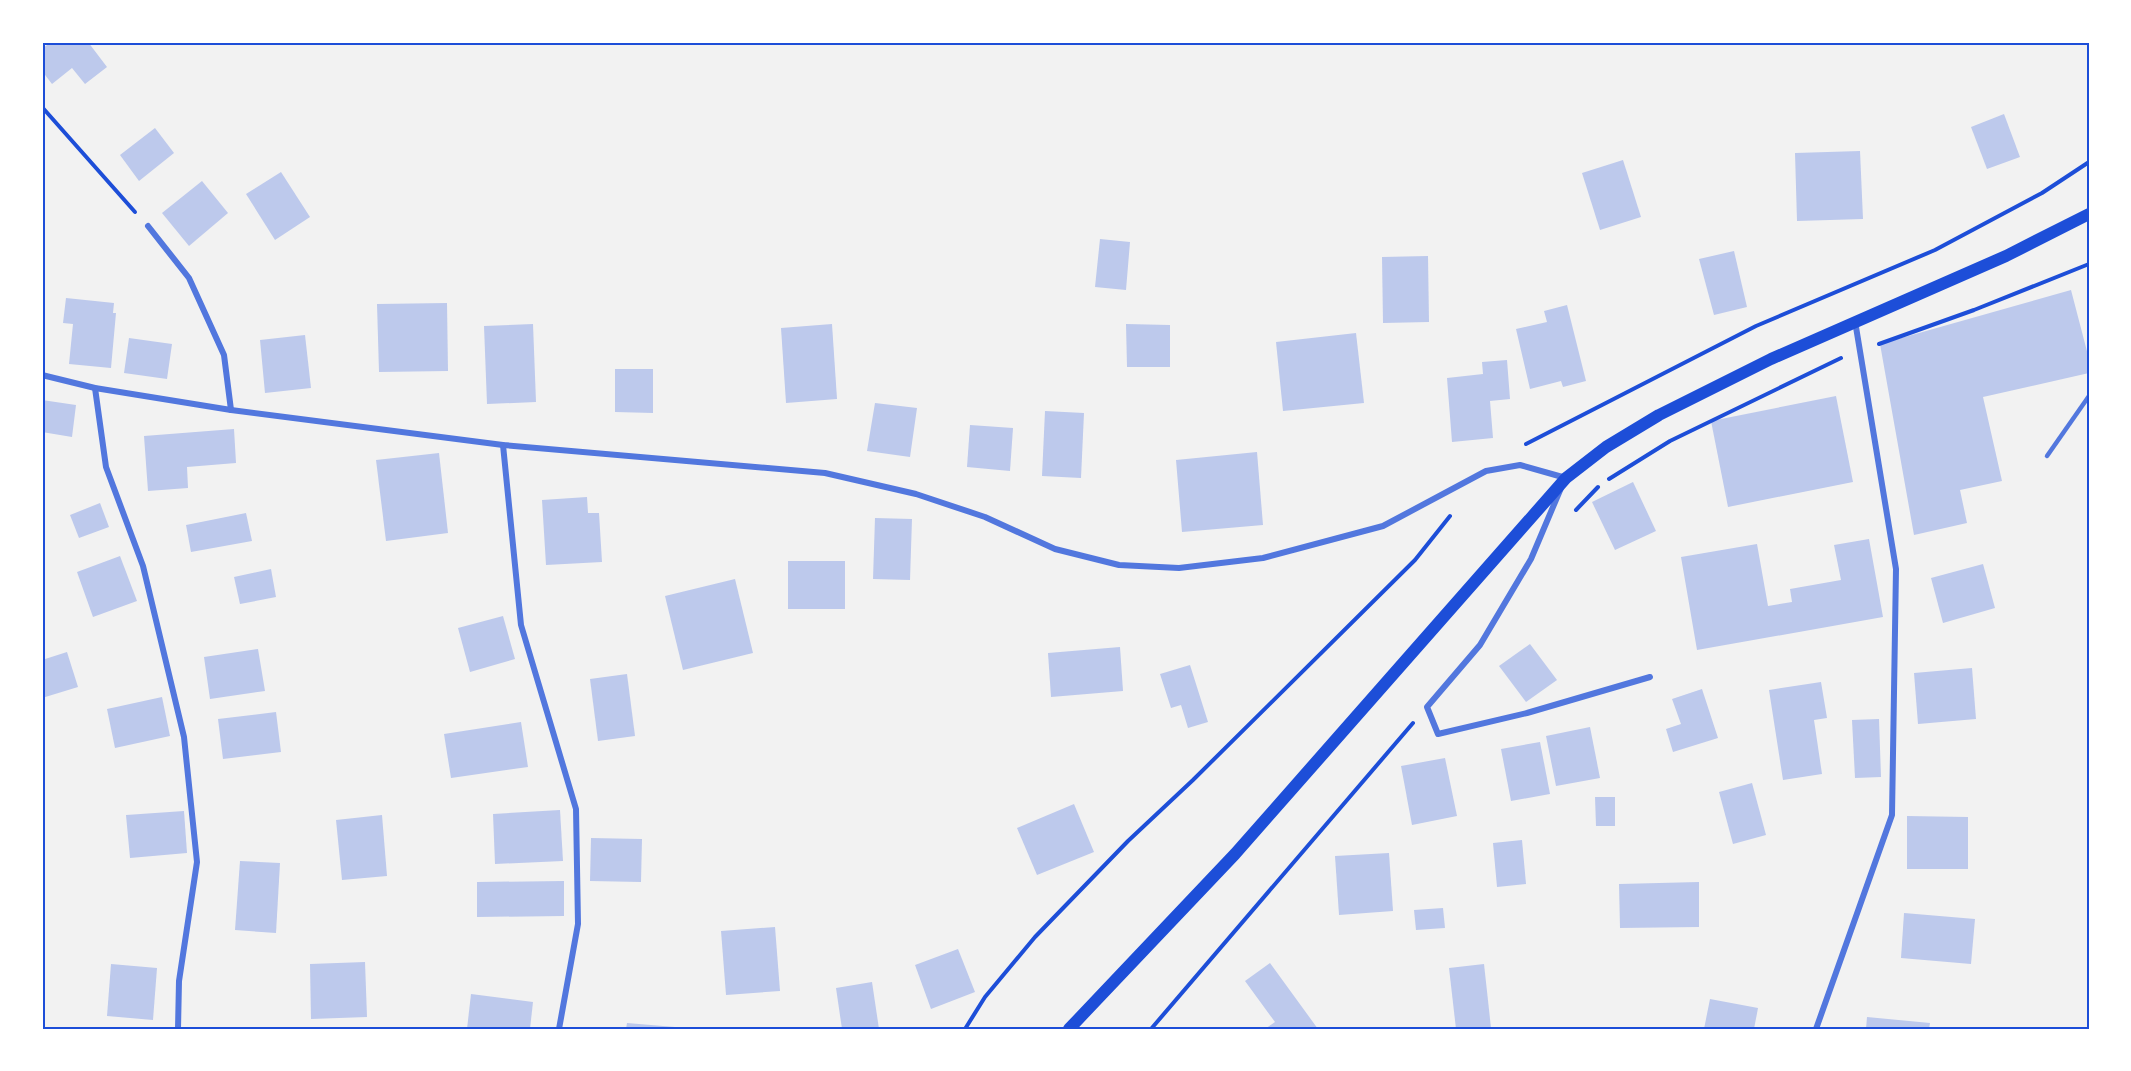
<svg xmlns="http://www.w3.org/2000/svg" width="2131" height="1071" font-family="Merriweather,serif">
  <rect width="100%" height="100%" fill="#f2f2f2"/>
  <g fill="#bdc9ec">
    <polygon points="51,42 88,42 107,67 85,84 72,68 52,84 42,71 42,49"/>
    <polygon points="2004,114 2020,157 1987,169 1971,127"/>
    <polygon points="155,128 174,153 139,181 120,155"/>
    <polygon points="1860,151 1863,219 1797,221 1795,153"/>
    <polygon points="1623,160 1641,217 1600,230 1582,173"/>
    <polygon points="281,172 310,217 275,240 246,194"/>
    <polygon points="202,181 228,213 189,246 162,213"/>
    <polygon points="1100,239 1130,242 1126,290 1095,287"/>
    <polygon points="1734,251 1747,307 1714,315 1699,259"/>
    <polygon points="1428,256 1429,322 1383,323 1382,257"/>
    <polygon points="2071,290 2089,359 2089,373 1983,397 2002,481 1960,490 1967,523 1914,535 1880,344"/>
    <polygon points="66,298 114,303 113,313 116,313 111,368 69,364 73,324 63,323"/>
    <polygon points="447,303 448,371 379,372 377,304"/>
    <polygon points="1567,305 1586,381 1563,387 1561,381 1530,389 1516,329 1547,322 1544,311"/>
    <polygon points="533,324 536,402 487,404 484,326"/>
    <polygon points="832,324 837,399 786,403 781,328"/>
    <polygon points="1126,324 1170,325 1170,367 1127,367"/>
    <polygon points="1356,333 1364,403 1283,411 1276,342"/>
    <polygon points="305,335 311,388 265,393 260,340"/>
    <polygon points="129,338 172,344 167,379 124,373"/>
    <polygon points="1507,360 1510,399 1490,401 1493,438 1452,442 1447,378 1483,374 1482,362"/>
    <polygon points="615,369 653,369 653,413 615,412"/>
    <polygon points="1836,396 1853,482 1728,507 1711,421"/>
    <polygon points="42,400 76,405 72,437 42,432"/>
    <polygon points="875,403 917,408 910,457 867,451"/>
    <polygon points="1045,411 1084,413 1081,478 1042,476"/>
    <polygon points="970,425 1013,428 1010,471 967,467"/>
    <polygon points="234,429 236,463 187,467 188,488 148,491 144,436"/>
    <polygon points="1257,452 1263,525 1182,532 1176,460"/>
    <polygon points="439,453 448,533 386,541 376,460"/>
    <polygon points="1633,482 1656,531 1615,550 1592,502"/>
    <polygon points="587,497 588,513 599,513 602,562 546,565 542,500"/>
    <polygon points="100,503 109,527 79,538 70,515"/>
    <polygon points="246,513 252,541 191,552 186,525"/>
    <polygon points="875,518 912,519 910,580 873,579"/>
    <polygon points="1869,539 1883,617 1697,650 1681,557 1757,544 1768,606 1792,602 1790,589 1841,580 1834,545"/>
    <polygon points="120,556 137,601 93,617 77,572"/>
    <rect x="788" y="561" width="57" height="48"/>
    <polygon points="1983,564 1995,608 1943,623 1931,578"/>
    <polygon points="271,569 276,597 240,604 234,577"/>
    <polygon points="735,579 753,653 683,670 665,596"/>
    <polygon points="503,616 515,659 470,672 458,628"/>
    <polygon points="1530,644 1557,680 1526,702 1499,666"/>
    <polygon points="1120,647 1123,691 1051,697 1048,653"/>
    <polygon points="258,649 265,691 210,699 204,657"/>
    <polygon points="67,652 78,687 42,698 42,660"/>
    <polygon points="1190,665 1208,722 1188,728 1181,705 1171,708 1160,674"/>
    <polygon points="1972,668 1976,719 1918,724 1914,673"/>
    <polygon points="627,674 635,736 598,741 590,679"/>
    <polygon points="1821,682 1827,718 1814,720 1822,774 1783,780 1769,690"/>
    <polygon points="1702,689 1718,738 1673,752 1666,729 1681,724 1672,699"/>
    <polygon points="162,697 170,736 115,748 107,709"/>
    <polygon points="276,712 281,752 223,759 218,719"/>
    <polygon points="1879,719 1881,777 1855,778 1852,720"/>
    <polygon points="521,722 528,767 451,778 444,734"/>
    <polygon points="1590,727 1600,778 1556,786 1546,736"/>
    <polygon points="1540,742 1550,794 1511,801 1501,749"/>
    <polygon points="1445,758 1457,816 1412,825 1401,766"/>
    <polygon points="1752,783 1766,835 1733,844 1719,792"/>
    <polygon points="1595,797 1615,797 1615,826 1596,826"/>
    <polygon points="1074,804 1094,852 1037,875 1017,828"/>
    <polygon points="560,810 563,861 495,864 493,814"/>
    <polygon points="184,811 187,853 130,858 126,815"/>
    <polygon points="382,815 387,876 342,880 336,820"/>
    <polygon points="1907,816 1968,817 1968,869 1907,869"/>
    <polygon points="591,838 642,839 641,882 590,881"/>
    <polygon points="1522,840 1526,884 1497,887 1493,843"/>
    <polygon points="1389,853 1393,911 1339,915 1335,856"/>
    <polygon points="240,861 280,863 276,933 235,930"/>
    <polygon points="564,881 564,916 477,917 477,882"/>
    <polygon points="1699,882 1699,927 1620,928 1619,884"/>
    <polygon points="1443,908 1445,928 1416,930 1414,910"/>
    <polygon points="1904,913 1975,919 1971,964 1901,958"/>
    <polygon points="775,927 780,991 726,995 721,931"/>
    <polygon points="958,949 975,992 931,1009 915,965"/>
    <polygon points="365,962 367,1017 311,1019 310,964"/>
    <polygon points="1270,963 1318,1029 1265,1029 1275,1022 1245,981"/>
    <polygon points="111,964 157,968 153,1020 107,1016"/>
    <polygon points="1484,964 1491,1028 1456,1029 1449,968"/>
    <polygon points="872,982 879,1029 842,1029 836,988"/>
    <polygon points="471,994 533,1002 530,1029 467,1029"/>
    <polygon points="1710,999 1758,1008 1754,1029 1704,1029"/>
    <polygon points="1867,1017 1930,1023 1929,1029 1866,1029"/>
    <polygon points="627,1023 675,1027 675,1029 626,1029"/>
  </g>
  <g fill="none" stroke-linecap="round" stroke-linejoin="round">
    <g stroke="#1d4ed8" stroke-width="4">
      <polyline points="42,107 135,212"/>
      <polyline points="1879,344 1974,310 2089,264"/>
      <polyline points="1526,444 1756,326 1935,250 2042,193 2089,162"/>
      <polyline points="1609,479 1670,441 1841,358"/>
      <polyline points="1576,510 1598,487"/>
      <polyline points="965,1029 985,997 1035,937 1128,841 1193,780 1415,560 1450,516"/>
      <polyline points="1151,1029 1413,723"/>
    </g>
    <polyline stroke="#5277de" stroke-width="4.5" points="2047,456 2089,396"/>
    <g stroke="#5277de" stroke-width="6">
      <polyline points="148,226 189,278 224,355 231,410"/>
      <polyline points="42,375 95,388 231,410 503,445 825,473 916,494 985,517 1055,549 1119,565 1179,568 1263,558 1383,526 1486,471 1520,465 1566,478 1565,479"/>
      <polyline points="95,388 106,467 143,566 184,737 197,862 179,981 178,1029"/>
      <polyline points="503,445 521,625 576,809 578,924 559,1029"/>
      <polyline points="1561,488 1531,559 1480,645 1427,707 1438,734 1527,713 1650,677"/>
      <polyline points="1816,1029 1892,815 1896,569 1855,321"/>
    </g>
    <polyline stroke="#1d4ed8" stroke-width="12" points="1069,1029 1235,854 1566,478 1606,447 1659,415 1771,359 2006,256 2089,214"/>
  </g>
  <rect width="2131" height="1071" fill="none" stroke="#ffffff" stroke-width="87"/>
  <rect x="44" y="44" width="2044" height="984" fill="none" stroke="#1d4ed8" stroke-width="2"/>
</svg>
